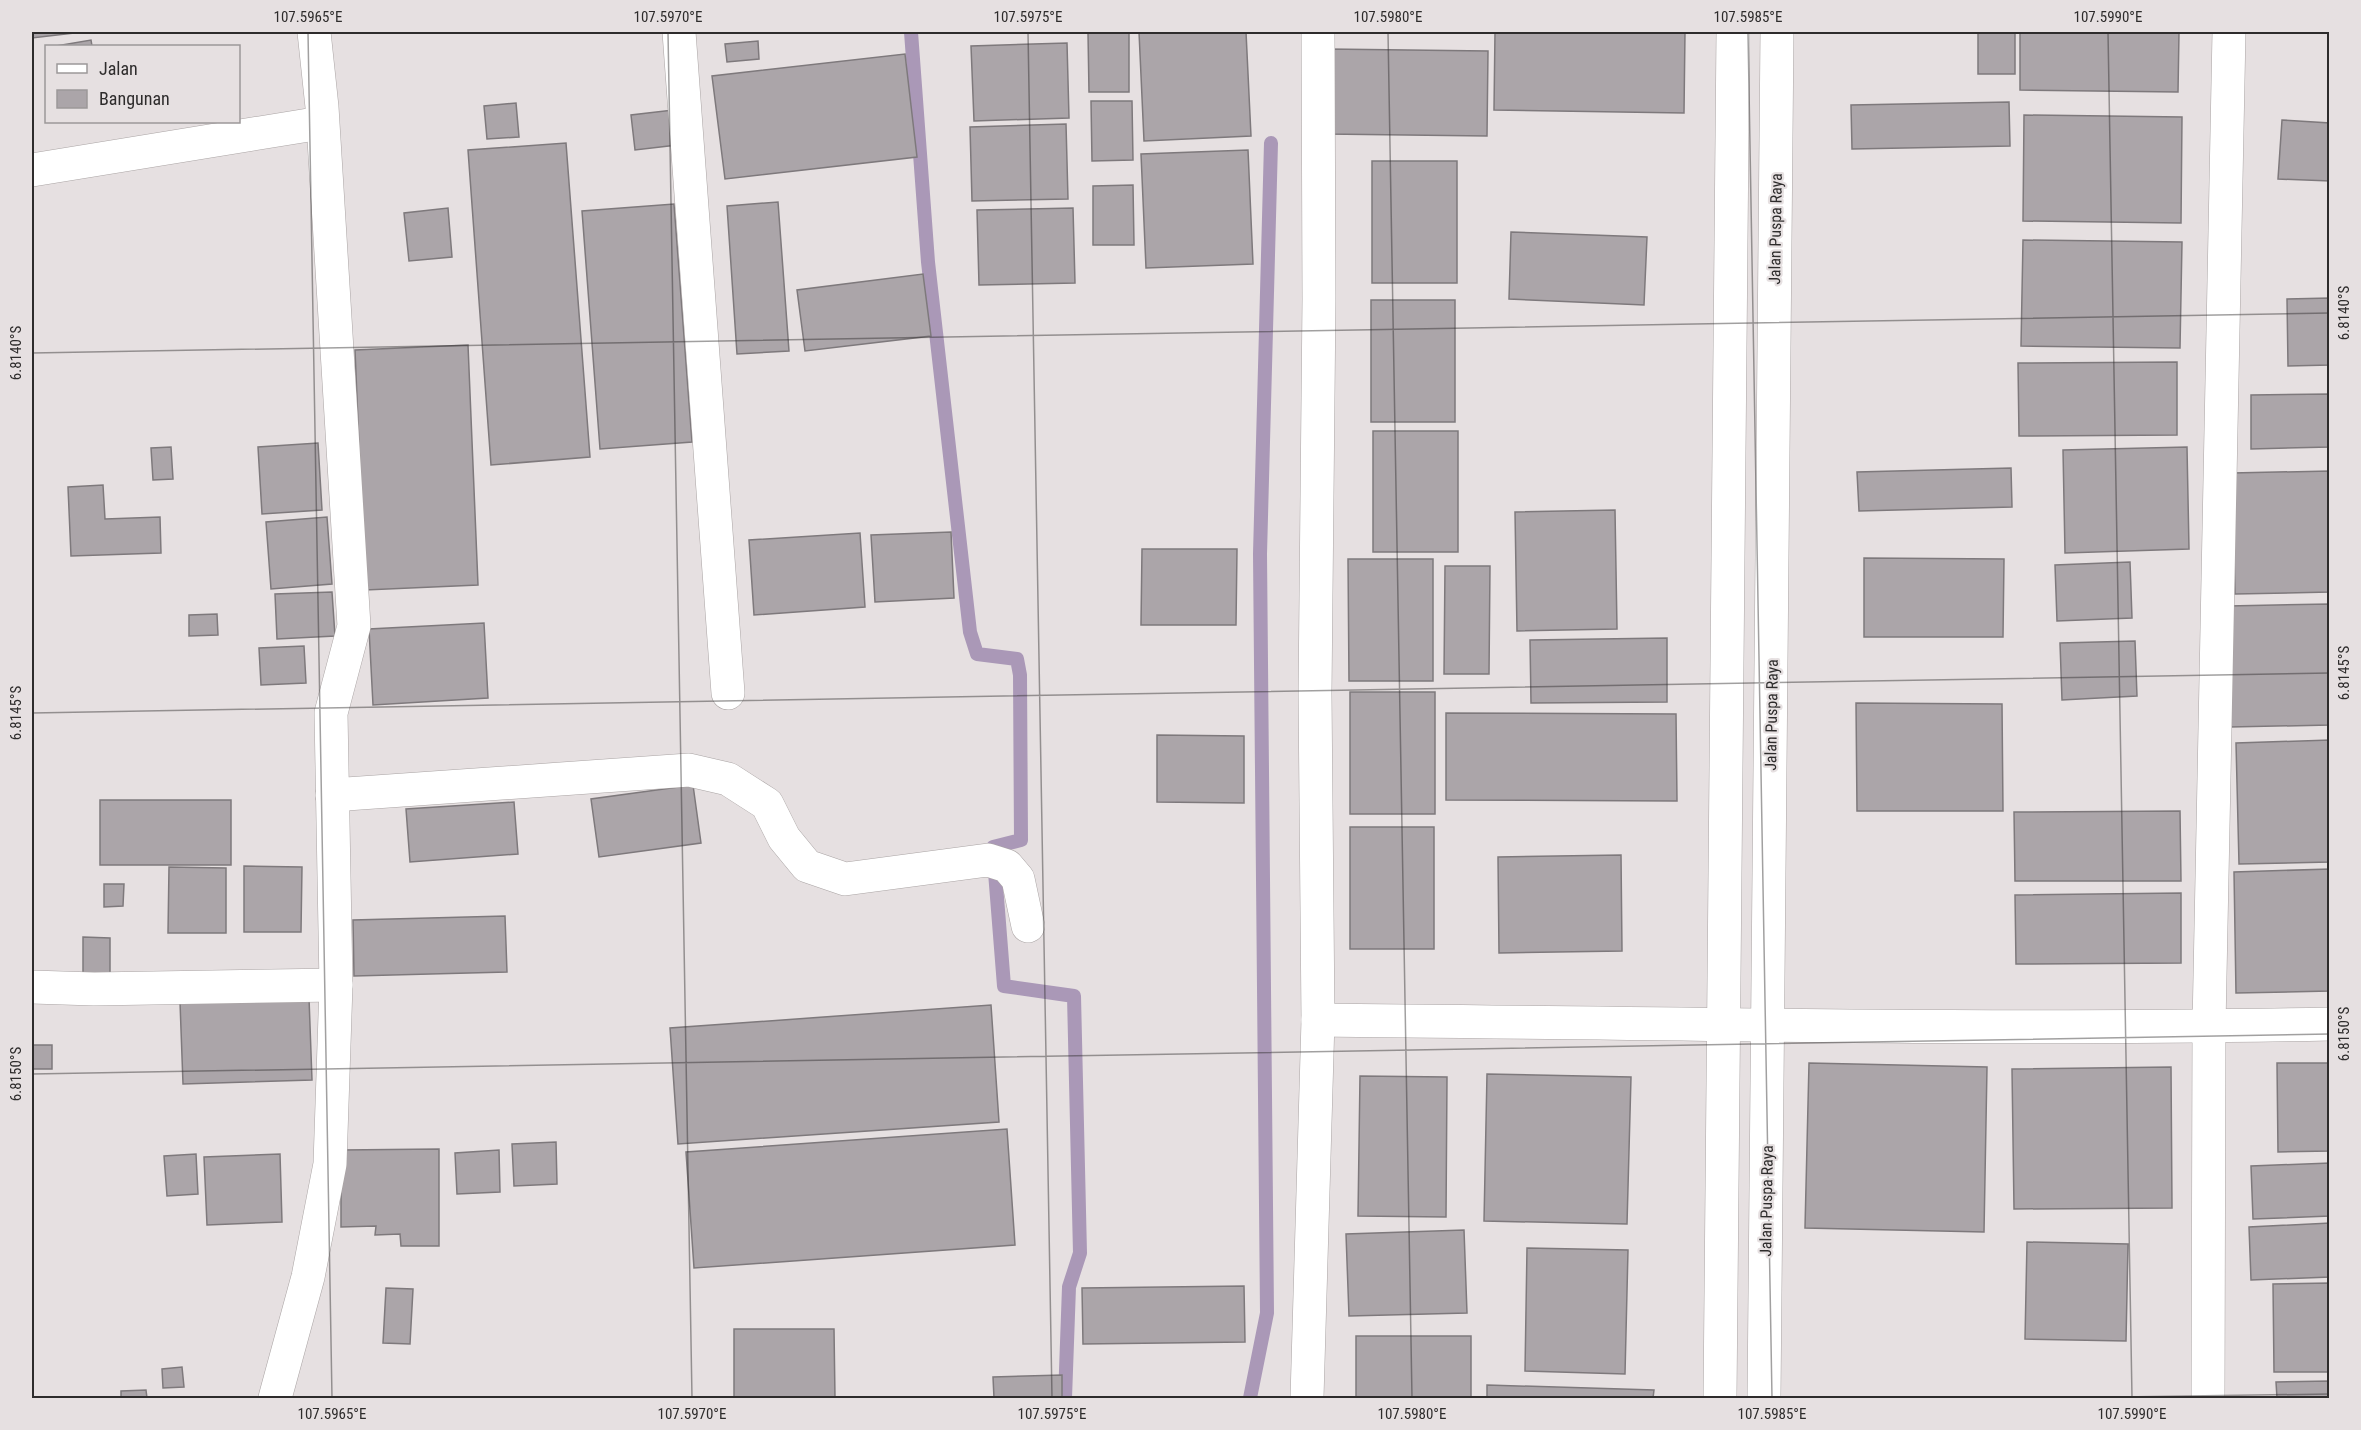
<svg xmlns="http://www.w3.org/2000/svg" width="2361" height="1430" font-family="'Roboto Condensed',sans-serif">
  <rect width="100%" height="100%" fill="#e6e0e1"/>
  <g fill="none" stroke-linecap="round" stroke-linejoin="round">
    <g stroke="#aa98b7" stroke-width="14">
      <polyline points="911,32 928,262 970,632 977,654 1017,659 1020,675 1021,840 993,847 1004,986 1074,996 1080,1253 1069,1287 1065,1398"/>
      <polyline points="1250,1398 1267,1313 1260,554 1271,143"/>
    </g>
  </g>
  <g fill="#aba5a9" stroke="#7e797c" stroke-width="1.5">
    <polygon points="32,32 83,32 32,38"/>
    <polygon points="1129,32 1129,92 1089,92 1088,33"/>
    <polygon points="1139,32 1246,32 1251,136 1144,141"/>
    <polygon points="1495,32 1685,32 1684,113 1494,110"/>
    <rect x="1978" y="32" width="37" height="42"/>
    <polygon points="2020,32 2179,32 2178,92 2020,90"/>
    <polygon points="91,40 92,46 56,46"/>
    <polygon points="758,41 759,59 727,62 725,44"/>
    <polygon points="1067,43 1069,118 974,121 971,46"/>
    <polygon points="1327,49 1488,51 1487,136 1326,134"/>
    <polygon points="905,54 917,157 725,179 712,76"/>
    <polygon points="1091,101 1132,101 1133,160 1092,161"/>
    <polygon points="2009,102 2010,146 1852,149 1851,105"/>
    <polygon points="516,103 519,137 487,139 484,106"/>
    <polygon points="673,110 677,145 635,150 631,115"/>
    <polygon points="2024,115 2182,117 2181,223 2023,221"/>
    <polygon points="2282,120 2330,123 2330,181 2278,179"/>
    <polygon points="1066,124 1068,199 972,201 970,127"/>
    <polygon points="566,143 590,457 491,465 468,150"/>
    <polygon points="1248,150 1253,264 1146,268 1141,154"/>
    <rect x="1372" y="161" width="85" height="122"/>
    <polygon points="1133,185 1134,245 1093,245 1093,186"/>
    <polygon points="778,202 789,351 737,354 727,206"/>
    <polygon points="674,204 692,442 600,449 582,211"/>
    <polygon points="448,208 452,257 409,261 404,213"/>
    <polygon points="1073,208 1075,283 979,285 977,210"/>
    <polygon points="1511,232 1647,237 1644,305 1509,299"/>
    <polygon points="2023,240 2182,242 2180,348 2021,346"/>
    <polygon points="923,274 931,336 805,351 797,290"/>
    <polygon points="2330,298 2330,365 2288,366 2287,299"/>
    <rect x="1371" y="300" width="84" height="122"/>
    <polygon points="468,345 478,585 365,590 355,350"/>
    <polygon points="2177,362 2177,435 2019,436 2018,363"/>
    <polygon points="2330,394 2330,447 2251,449 2251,395"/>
    <rect x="1373" y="431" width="85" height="121"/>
    <polygon points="318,443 322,510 262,514 258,447"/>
    <polygon points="171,447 173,479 153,480 151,448"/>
    <polygon points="2187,447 2189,549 2065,553 2063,450"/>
    <polygon points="2011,468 2012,507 1859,511 1857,472"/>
    <polygon points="2330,471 2330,592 2235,594 2232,473"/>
    <polygon points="103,485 105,519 160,517 161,553 71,556 68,487"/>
    <polygon points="1615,510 1617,629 1517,631 1515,512"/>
    <polygon points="327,517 332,584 271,589 266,522"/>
    <polygon points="951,532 954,598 875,602 871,535"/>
    <polygon points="860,533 865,607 754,615 749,540"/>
    <polygon points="1142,549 1237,549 1236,625 1141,625"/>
    <polygon points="1864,558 2004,559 2003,637 1864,637"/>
    <polygon points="1348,559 1433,559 1433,681 1349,681"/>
    <polygon points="2130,562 2132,618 2057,621 2055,565"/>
    <polygon points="1445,566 1490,566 1489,674 1444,674"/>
    <polygon points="332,592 335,636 277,639 275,594"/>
    <polygon points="2330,604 2330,725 2230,727 2228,606"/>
    <polygon points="217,614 218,635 189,636 189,615"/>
    <polygon points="484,623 488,698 373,705 369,629"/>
    <polygon points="1667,638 1667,702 1531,703 1530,640"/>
    <polygon points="2135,641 2137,696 2062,700 2060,643"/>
    <polygon points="304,646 306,683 261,685 259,648"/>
    <rect x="1350" y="692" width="85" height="122"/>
    <polygon points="1856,703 2002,704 2003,811 1857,811"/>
    <polygon points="1446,713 1676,714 1677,801 1446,800"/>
    <polygon points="1157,735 1244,736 1244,803 1157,802"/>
    <polygon points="2330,740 2330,862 2239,864 2236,743"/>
    <polygon points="693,785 701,843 599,857 591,799"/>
    <rect x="100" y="800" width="131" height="65"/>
    <polygon points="514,802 518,854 410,862 406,809"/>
    <polygon points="2180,811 2181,881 2015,881 2014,812"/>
    <rect x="1350" y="827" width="84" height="122"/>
    <polygon points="1621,855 1622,951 1499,953 1498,857"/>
    <polygon points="244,866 302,867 301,932 244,932"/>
    <polygon points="169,867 226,868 226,933 168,933"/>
    <polygon points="2330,869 2330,991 2236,993 2234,872"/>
    <polygon points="104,884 124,884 123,906 104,907"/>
    <polygon points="2181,893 2181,963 2016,964 2015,895"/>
    <polygon points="505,916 507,972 354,976 353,920"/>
    <polygon points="83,937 110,938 110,979 83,979"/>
    <polygon points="309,998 312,1080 183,1084 180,1002"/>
    <polygon points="991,1005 999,1122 678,1144 670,1028"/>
    <rect x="32" y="1045" width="20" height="24"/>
    <polygon points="1809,1063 1987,1067 1984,1232 1805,1228"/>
    <polygon points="2277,1063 2330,1063 2330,1151 2278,1152"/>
    <polygon points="2171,1067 2172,1208 2014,1209 2012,1069"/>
    <polygon points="1487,1074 1631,1077 1627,1224 1484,1221"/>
    <polygon points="1360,1076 1447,1077 1446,1217 1358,1216"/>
    <polygon points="1007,1129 1015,1245 694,1268 686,1152"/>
    <polygon points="556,1142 557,1184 514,1186 512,1144"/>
    <polygon points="439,1149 439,1246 401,1246 400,1234 375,1235 376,1226 341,1227 341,1150"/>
    <polygon points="499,1150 500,1192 457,1194 455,1153"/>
    <polygon points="196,1154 198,1194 167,1196 164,1156"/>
    <polygon points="280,1154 282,1222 207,1225 204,1157"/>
    <polygon points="2330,1163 2330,1216 2253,1219 2251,1166"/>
    <polygon points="2330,1223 2330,1277 2251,1280 2249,1227"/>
    <polygon points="1464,1230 1467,1313 1349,1316 1346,1234"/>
    <polygon points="2027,1242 2128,1244 2126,1341 2025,1339"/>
    <polygon points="1527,1248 1628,1250 1625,1374 1525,1371"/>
    <polygon points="2330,1283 2330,1372 2274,1372 2273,1284"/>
    <polygon points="1244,1286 1245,1342 1083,1344 1082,1288"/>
    <polygon points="386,1288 413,1289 410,1344 383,1343"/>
    <polygon points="734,1329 834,1329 835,1398 734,1398"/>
    <rect x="1356" y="1336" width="115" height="62"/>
    <polygon points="182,1367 184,1387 163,1388 162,1369"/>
    <polygon points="1062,1375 1062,1398 994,1398 993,1377"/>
    <polygon points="2330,1381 2330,1398 2277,1398 2276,1382"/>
    <polygon points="1487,1385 1654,1390 1653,1398 1487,1398"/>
    <polygon points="146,1390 147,1398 121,1398 121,1391"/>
  </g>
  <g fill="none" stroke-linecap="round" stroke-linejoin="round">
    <defs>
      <g id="minor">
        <polyline points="679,32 728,693"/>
        <polyline points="32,170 321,123"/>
        <polyline points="332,795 689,770 728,779 767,804 784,838 807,866 845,879 988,860 1007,866 1018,879 1028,926"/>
        <polyline points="32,987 94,989 336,985"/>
        <path d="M 1318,1020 C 1655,1023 1992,1031 2330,1024"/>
        <polyline points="275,1398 308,1277 330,1164 336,985 331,713 354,626 322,107 314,32"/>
        <polyline points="1307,1398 1318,1020 1315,694 1319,299 1318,32"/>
        <polyline points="1720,1398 1733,32"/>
        <polyline points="1764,1398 1777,32"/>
        <polyline points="2208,1398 2209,1026 2229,32"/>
      </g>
    </defs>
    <use href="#minor" stroke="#aaa4a4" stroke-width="34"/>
    <use href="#minor" stroke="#fff" stroke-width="33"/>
  </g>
  <path fill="none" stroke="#2e2c2c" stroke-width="1.5" stroke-opacity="0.45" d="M 308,32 L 332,1398M 668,32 L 692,1398M 1028,32 L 1052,1398M 1388,32 L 1412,1398M 1748,32 L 1772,1398M 2108,32 L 2132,1398M 32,353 L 2330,313M 32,713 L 2330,673M 32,1074 L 2330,1034M 2053,1398 L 2330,1394"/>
  <g text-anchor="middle" stroke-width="4.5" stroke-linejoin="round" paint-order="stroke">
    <g font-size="16" fill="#2e2c2c" stroke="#e6e0e1">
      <text transform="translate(1775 229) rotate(-89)" y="6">Jalan Puspa Raya</text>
      <text transform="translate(1771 715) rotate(-89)" y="6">Jalan Puspa Raya</text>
      <text transform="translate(1766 1201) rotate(-89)" y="6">Jalan Puspa Raya</text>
    </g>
  </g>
  <rect width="2361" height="1430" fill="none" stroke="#e6e0e1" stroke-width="66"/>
  <rect x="45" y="45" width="195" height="78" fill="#e6e0e1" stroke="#9c9899" stroke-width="1.5"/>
  <rect x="57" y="64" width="30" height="9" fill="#ffffff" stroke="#9c9899" stroke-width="1.5"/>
  <text x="99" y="75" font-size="18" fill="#2e2c2c">Jalan</text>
  <rect x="57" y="90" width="30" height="18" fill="#aba5a9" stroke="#9c9899" stroke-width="1.5"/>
  <text x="99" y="105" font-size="18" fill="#2e2c2c">Bangunan</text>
  <rect x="33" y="33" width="2295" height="1364" fill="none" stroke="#2e2c2c" stroke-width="2"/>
  <g font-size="15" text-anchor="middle" fill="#2e2c2c">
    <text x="308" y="22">107.5965°E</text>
    <text x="668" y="22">107.5970°E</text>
    <text x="1028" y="22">107.5975°E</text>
    <text x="1388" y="22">107.5980°E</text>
    <text x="1748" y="22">107.5985°E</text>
    <text x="2108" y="22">107.5990°E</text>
    <text transform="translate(2344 313) rotate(-90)" y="5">6.8140°S</text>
    <text transform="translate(16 353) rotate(-90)" y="5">6.8140°S</text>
    <text transform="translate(2344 673) rotate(-90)" y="5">6.8145°S</text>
    <text transform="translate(16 713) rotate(-90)" y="5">6.8145°S</text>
    <text transform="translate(2344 1034) rotate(-90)" y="5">6.8150°S</text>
    <text transform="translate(16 1074) rotate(-90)" y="5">6.8150°S</text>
    <text x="332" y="1419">107.5965°E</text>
    <text x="692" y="1419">107.5970°E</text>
    <text x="1052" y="1419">107.5975°E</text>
    <text x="1412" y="1419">107.5980°E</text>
    <text x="1772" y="1419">107.5985°E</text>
    <text x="2132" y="1419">107.5990°E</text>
  </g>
</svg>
